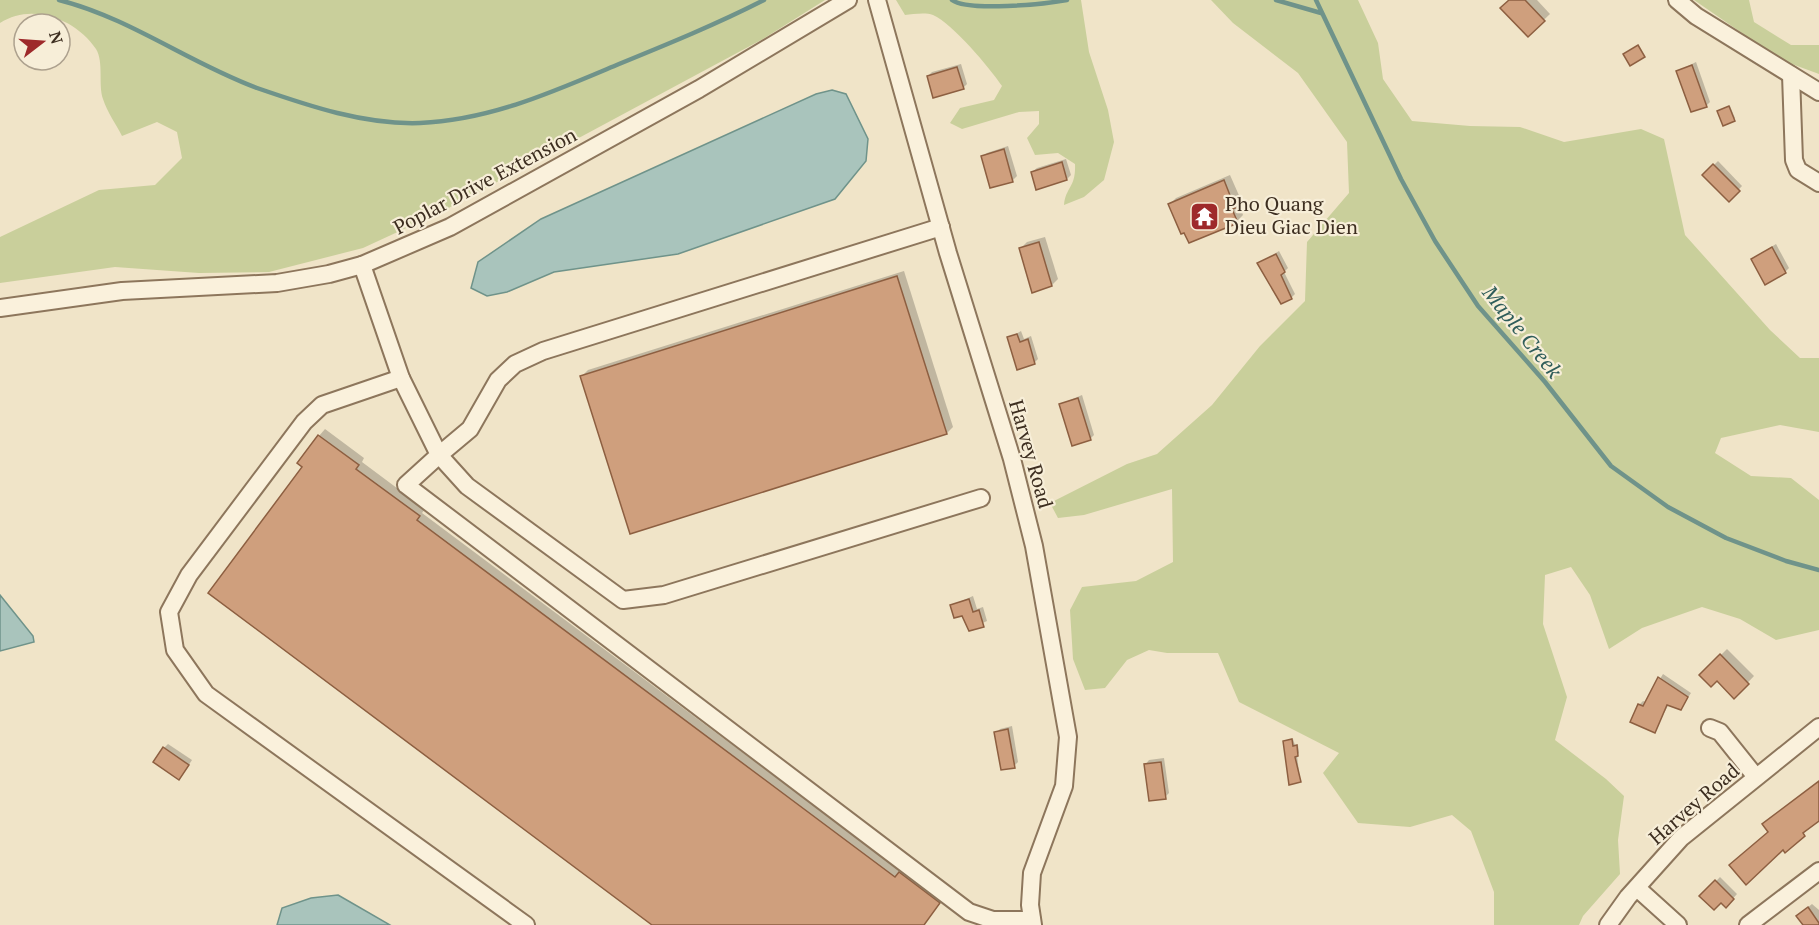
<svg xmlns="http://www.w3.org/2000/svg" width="1819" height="925" font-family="'PT Serif',serif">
  <rect width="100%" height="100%" fill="#f0e4c8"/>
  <g fill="#c9cf9b">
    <path d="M 0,0 L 825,0 L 763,39 L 443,211 L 363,248 L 269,272 L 199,273 L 115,267 L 0,283 L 0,237 L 99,190 L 155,185 L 182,158 L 177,132 L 157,122 L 122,136 C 116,124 107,112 103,99 C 98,85 104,62 96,49 C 76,19 32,2 0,23 Z"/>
    <path d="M 896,0 L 1081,0 L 1089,52 L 1108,110 L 1114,142 L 1104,180 L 1084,197 L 1064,205 C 1066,186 1076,188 1075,164 L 1058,153 L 1035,155 L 1027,138 L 1039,124 L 1039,111 L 1019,112 L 962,129 L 950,123 L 960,108 L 994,100 L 1002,86 C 989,67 953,24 933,15 C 926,12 913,14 905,15 Z"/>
    <polygon points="1211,0 1358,0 1378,43 1383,79 1412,121 1470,126 1520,127 1564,142 1641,129 1664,139 1685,235 1770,330 1800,358 1819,358 1819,432 1780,425 1721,438 1715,453 1751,476 1791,478 1819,500 1819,630 1776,640 1740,619 1702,607 1642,628 1609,649 1590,595 1571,567 1545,575 1543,624 1567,697 1555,740 1606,779 1624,796 1618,840 1620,874 1583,916 1579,925 1494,925 1494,892 1471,831 1452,815 1410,827 1358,823 1323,773 1339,753 1239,702 1218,653 1167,653 1149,650 1127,660 1105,688 1085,690 1073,659 1070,610 1082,587 1136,581 1173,562 1172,489 1084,515 1058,518 1050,503 1127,464 1157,454 1212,405 1260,346 1305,301 1307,242 1349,193 1347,142 1298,73 1233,23"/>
    <polygon points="1694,0 1749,0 1754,22 1791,45 1819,45 1819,74 1781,60"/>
  </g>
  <g fill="#a9c4bc" stroke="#6f938a" stroke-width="1.5">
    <polygon points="832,90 846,94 868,139 866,161 835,199 678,254 554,272 507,292 487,296 471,288 478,262 541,219 816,94"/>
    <polygon points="0,595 33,636 34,642 0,651"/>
    <polygon points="338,895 390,925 277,925 282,908 311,898"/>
  </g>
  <g fill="#0003">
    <polygon points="1511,0 1537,0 1550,14 1528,35"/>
    <polygon points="1696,62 1710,102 1706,106 1678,71"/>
    <polygon points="961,64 967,84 963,88 928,76 932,72"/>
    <polygon points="1730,106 1735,118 1734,119 1720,110"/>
    <polygon points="1008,146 1017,176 1013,180 991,186 983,157 987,153"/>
    <polygon points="1066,159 1071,175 1067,179 1037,188 1032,172 1037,168"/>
    <polygon points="1718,161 1742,186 1729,200 1704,175"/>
    <polygon points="1230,175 1241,200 1238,203 1243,215 1237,221 1170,204 1176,198"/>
    <polygon points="1045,237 1058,279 1052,285 1020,249 1027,242"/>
    <polygon points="1776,244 1789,268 1785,272 1752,259"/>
    <polygon points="1279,251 1288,268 1284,272 1295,294 1291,298 1259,263"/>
    <polygon points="904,271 953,427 947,433 582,376 588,370"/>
    <polygon points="1021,331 1024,339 1031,336 1038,359 1034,363 1009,338"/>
    <polygon points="1082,395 1094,435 1090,439 1061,404"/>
    <polygon points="325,429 364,458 362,462 425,509 422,513 901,871 906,866 945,896 925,923 654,925 304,466 319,436"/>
    <polygon points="973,596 977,609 983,607 987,621 969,629 963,614 952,605"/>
    <polygon points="1727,649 1754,676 1734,697 1717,679 1701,675"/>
    <polygon points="1663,674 1691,693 1681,708 1669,704 1654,731 1639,705 1643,701 1646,702"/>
    <polygon points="1012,726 1018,762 1014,766 996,733 1000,729"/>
    <polygon points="1293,739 1295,745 1298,745 1299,753 1297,755 1300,781 1285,742"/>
    <polygon points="168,744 192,760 183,774 164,748"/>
    <polygon points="1164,758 1169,793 1165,797 1145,765 1149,760"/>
    <polygon points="1819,781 1819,819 1785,850 1770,831 1770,819"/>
    <polygon points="1720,877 1737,894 1726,906 1721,901 1702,896"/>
    <polygon points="1812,904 1819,910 1819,925 1804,925 1802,912"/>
  </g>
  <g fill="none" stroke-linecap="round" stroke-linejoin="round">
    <g stroke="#6f938a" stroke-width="4.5">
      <path d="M 59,0 C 130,18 189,63 257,88 C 309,106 365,125 420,123 C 491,120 555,91 619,64 C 668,44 717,24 764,0"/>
      <path d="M 952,0 C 968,12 1045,4 1067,0"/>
      <polyline points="1276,0 1321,13"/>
      <polyline points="1316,0 1401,179 1435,241 1478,306 1545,382 1611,466 1668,507 1726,538 1786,561 1819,570"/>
    </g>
  </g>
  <g fill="#cf9f7d" stroke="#8d5f41" stroke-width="1.5">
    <polygon points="1509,0 1525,0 1545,21 1528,37 1500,8"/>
    <polygon points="1638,45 1645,57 1630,66 1623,54"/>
    <polygon points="1692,65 1707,107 1691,112 1676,71"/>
    <polygon points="957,67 964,89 933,98 927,76"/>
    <polygon points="1729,106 1735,121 1723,126 1717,111"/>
    <polygon points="1004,149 1013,182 990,188 981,156"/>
    <polygon points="1062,162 1067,180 1036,190 1031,172"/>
    <polygon points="1713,164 1740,191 1729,202 1702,175"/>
    <polygon points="1224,180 1235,208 1232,209 1238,223 1189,243 1184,233 1181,234 1168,204"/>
    <polygon points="1039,242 1052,286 1032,293 1019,248"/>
    <polygon points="1772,247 1786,273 1765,285 1751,259"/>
    <polygon points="1276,254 1285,272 1281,275 1292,299 1281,304 1257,263"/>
    <polygon points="897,276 947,434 630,534 580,376"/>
    <polygon points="1017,334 1020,342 1028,339 1035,364 1017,370 1007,337"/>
    <polygon points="1078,398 1091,440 1072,446 1059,404"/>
    <polygon points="318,435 359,465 356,469 420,516 417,520 895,877 899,872 940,903 924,925 652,925 208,593 302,467 297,463"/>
    <polygon points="969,599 973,612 979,610 984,627 969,631 962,616 954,618 950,605"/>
    <polygon points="1720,654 1749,684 1734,699 1717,681 1711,687 1699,675"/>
    <polygon points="1658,677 1688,697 1681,710 1667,705 1655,733 1630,722 1638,704 1643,706"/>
    <polygon points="1008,729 1015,768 1001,770 994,732"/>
    <polygon points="1292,739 1293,746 1297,745 1298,756 1295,757 1301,782 1289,785 1283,741"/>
    <polygon points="163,747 189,765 179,780 153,762"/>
    <polygon points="1161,762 1166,799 1149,801 1144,764"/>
    <polygon points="1819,781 1819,821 1803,833 1805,836 1785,853 1783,850 1746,885 1729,865 1768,832 1762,824"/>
    <polygon points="1715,880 1734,899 1726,908 1721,903 1714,910 1699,896"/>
    <polygon points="1808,907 1819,923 1819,925 1803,925 1796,916"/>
  </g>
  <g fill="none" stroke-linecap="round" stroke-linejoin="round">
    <defs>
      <g id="minor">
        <polyline points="877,0 948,253 1012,459 1034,546 1068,737 1064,786 1032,873 1030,905 1033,925"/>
        <polyline points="1677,0 1696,16 1819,92"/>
        <polyline points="1791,75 1794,160 1798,170 1819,183"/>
        <polyline points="941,227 543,351 515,364 498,380 470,429 439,455 467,486 623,600 664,595 981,498"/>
        <polyline points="362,265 401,378 439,455 406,485 969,912 993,920 1032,920"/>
        <polyline points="0,308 122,291 277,283 329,274 362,265 450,227 699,89 848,0"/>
        <polyline points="401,378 322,405 304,422 189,575 169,612 175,650 206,694 526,925"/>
        <polyline points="1710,728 1720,732 1756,777"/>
        <polyline points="1637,888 1678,925"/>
        <polyline points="1608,925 1628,897 1681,838 1819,727"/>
        <polyline points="1748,925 1819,871"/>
      </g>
    </defs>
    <use href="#minor" stroke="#8d765c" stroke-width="20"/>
    <use href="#minor" stroke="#faf1dc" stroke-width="16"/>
  </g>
  <defs>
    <symbol id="temple-square" viewBox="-11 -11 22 22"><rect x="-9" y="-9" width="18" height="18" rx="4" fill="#9e2a2b" stroke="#f7eed8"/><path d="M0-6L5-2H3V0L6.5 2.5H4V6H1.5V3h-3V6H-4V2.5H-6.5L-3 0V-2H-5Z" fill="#fff"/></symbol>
  </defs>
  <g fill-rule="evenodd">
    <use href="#temple-square" x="1188" y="200" width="33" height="33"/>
  </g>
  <g text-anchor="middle" stroke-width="4.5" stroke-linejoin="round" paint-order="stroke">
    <g font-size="20" fill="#3d2e20" stroke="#f7eed8">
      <text transform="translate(485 181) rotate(-28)" y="7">Poplar Drive Extension</text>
      <text transform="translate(1031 454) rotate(74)" y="7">Harvey Road</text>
      <text transform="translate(1694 804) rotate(-41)" y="7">Harvey Road</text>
    </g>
    <g font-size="20" fill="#3d2e20" stroke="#f7eed8" text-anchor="start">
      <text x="1225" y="211">Pho Quang<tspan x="1225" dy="23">Dieu Giac Dien</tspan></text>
    </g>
    <g font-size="21" font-style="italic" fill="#2f5d5a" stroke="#f7eed8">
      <text transform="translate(1522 332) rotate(51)" y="7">Maple Creek</text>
    </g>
  </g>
  <g transform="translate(42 42) rotate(73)"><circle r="28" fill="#f7eed8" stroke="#ada18e" stroke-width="1.5"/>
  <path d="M0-4.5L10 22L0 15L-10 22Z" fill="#9e2a2b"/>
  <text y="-9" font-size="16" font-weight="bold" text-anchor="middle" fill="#3d2e20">N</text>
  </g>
</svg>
